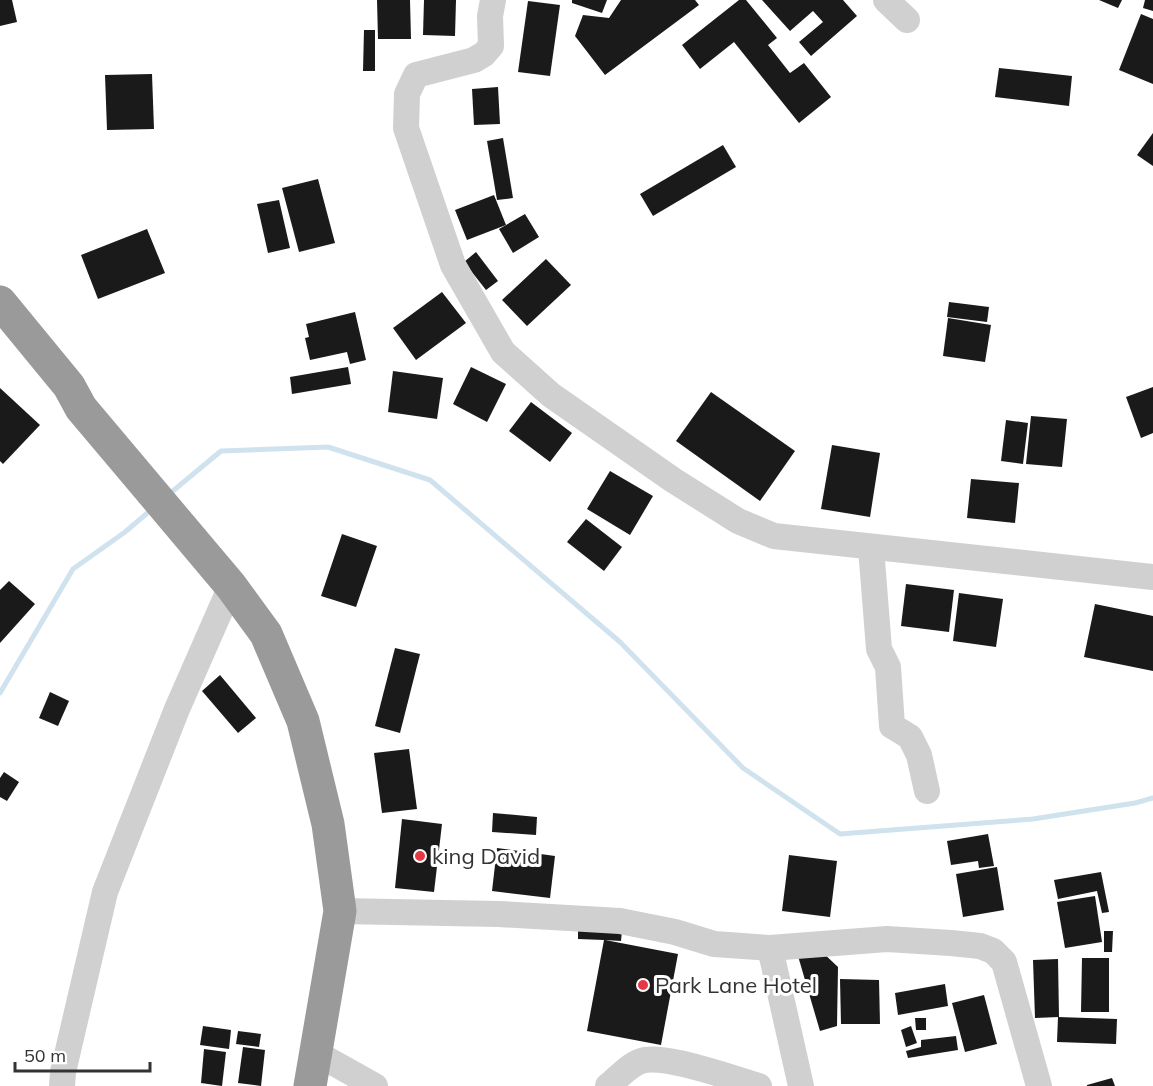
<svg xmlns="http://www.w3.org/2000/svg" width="1153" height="1086" font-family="Mulish,sans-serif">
  <rect width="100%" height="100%" fill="#fff"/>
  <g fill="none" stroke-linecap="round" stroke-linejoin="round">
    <g stroke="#cfe2ee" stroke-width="5">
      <polyline points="168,495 221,451 328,447 430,480 620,642 743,768 840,834 1033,819 1135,803 1153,798"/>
      <polyline points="0,693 73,569 125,532 152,509"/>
    </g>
  </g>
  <g fill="#1a1a1a">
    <polygon points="0,0 12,0 17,22 0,26"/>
    <polygon points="377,0 410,0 411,39 378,39"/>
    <polygon points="424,0 456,0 455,36 423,35"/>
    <polygon points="572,0 607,0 602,13 572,3"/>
    <polygon points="621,0 695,0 699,5 605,75 575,36 583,15 609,18"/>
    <polygon points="739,0 746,0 777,38 768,45 790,73 804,63 831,97 799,123 734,42 700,69 682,45"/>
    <polygon points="762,0 843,0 857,16 811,56 799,42 823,22 813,11 790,31"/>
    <polygon points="1099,0 1122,0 1118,8"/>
    <polygon points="1145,0 1153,0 1153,11 1143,8"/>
    <polygon points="528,1 560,5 550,76 518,72"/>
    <polygon points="1141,14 1153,19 1153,84 1119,70"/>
    <polygon points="364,30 375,30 375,71 363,71"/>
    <polygon points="999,68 1072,76 1069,106 995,97"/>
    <polygon points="152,74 154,129 107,130 105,75"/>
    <polygon points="498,87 500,124 474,125 472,89"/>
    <polygon points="1153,133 1153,166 1137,155"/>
    <polygon points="503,138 513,198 497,200 487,141"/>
    <polygon points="723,145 736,167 653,216 640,194"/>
    <polygon points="318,179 335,243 299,252 282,188"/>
    <polygon points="494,195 506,225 467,240 455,210"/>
    <polygon points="279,200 290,248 268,253 257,204"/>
    <polygon points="525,214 539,237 513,253 499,229"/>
    <polygon points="147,229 165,273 98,299 81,255"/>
    <polygon points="476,252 498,281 486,290 464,262"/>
    <polygon points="546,259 571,285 527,326 502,300"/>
    <polygon points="442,292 466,323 416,360 393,328"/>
    <polygon points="949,302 989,307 987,322 947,317"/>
    <polygon points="355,312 366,360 350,364 347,352 310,360 305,338 309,337 306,324"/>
    <polygon points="948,318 991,325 985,362 943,356"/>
    <polygon points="348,367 351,384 292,394 290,377"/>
    <polygon points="471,367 506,384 487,422 453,404"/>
    <polygon points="393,371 443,378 437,419 388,412"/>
    <polygon points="1153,387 1153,433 1141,438 1126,397"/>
    <polygon points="0,388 40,425 3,464 0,461"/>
    <polygon points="711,392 795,451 760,501 676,441"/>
    <polygon points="531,402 572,433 550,462 509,431"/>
    <polygon points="1031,416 1067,419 1062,467 1026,464"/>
    <polygon points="1006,420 1028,423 1023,464 1001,461"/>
    <polygon points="832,445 880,453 870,517 821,509"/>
    <polygon points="610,471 653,496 630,535 587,509"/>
    <polygon points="971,479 1019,483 1015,523 967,518"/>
    <polygon points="586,519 622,547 604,571 567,542"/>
    <polygon points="342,534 377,546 356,607 321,596"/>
    <polygon points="9,581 35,604 0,643 0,590"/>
    <polygon points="906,584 954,590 949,632 901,626"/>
    <polygon points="959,593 1003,599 996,647 953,641"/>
    <polygon points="1095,604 1153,616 1153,671 1084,657"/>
    <polygon points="395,648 420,654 400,733 375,726"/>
    <polygon points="220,675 256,718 238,733 202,691"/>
    <polygon points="50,692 69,701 58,726 39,718"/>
    <polygon points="409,749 417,809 382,813 374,753"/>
    <polygon points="4,772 19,782 7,801 0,797 0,778"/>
    <polygon points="493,813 537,817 536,835 492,832"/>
    <polygon points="402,819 442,824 434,892 395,888"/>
    <polygon points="988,834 994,866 979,868 978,861 951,865 947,841"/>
    <polygon points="497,848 555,856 550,898 492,891"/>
    <polygon points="789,855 837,861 830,917 782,911"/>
    <polygon points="997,867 1004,910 963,917 956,874"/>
    <polygon points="1101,872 1109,912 1102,913 1097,891 1058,899 1054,880"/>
    <polygon points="1095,896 1102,942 1065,948 1057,902"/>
    <polygon points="578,929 622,931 621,941 605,940 678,954 661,1045 587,1031 604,940 578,939"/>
    <polygon points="1104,931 1113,931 1112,952 1104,952"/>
    <polygon points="820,950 838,967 837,1026 820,1031 798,956"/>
    <polygon points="1082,958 1109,958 1109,1012 1081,1012"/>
    <polygon points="1058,959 1059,1017 1035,1018 1033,960"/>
    <polygon points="840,979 879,980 880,1024 841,1024"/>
    <polygon points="945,984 948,1006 898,1015 895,993"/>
    <polygon points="984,995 997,1044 965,1052 952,1003"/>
    <polygon points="1058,1017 1117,1019 1116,1044 1057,1042"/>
    <polygon points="915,1018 926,1018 926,1030 916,1030"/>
    <polygon points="203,1026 231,1030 229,1049 200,1045"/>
    <polygon points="911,1026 917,1043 906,1047 901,1030"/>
    <polygon points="238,1031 261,1034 259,1047 236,1044"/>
    <polygon points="956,1036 958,1050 908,1058 906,1051 921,1047 921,1040"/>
    <polygon points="243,1047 265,1050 261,1086 238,1083"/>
    <polygon points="204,1049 226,1052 222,1086 201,1083"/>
    <polygon points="1112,1078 1115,1086 1087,1086 1087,1085"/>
  </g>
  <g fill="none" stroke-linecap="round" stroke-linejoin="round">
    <g stroke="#d0d0d0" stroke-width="26">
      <polyline points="493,0 490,16 491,46 484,54 474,60 416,75 407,94 406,128 453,265 503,352 551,395 673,480 738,521 774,536 1153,577"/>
      <polyline points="886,0 907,20"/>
      <polyline points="871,548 879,649 888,667 892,726 910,737 919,755 927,791"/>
      <polyline points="340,911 499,914 620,921 675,932 714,944 770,948 801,1086"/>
      <polyline points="770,948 887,939 951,943 980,946 993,951 1004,962 1039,1086"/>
      <polyline points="316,1053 375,1086"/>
      <polyline points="62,1086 63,1072 105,892 177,709 231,586"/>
      <path d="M 608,1086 C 618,1078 629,1065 641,1061 C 664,1053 733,1079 759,1086"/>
    </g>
    <polyline stroke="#9a9a9a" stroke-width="33" points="0,302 69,386 81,408 231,586 266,634 303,721 328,824 340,911 310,1086"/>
  </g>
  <g fill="#e63946" stroke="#fff" stroke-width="2">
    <circle cx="420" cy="856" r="6"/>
    <circle cx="643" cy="985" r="6"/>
  </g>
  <g text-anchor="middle" stroke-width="6" stroke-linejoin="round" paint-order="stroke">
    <g font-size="22" fill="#333" stroke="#fff" text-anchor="start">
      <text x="432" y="864">king David</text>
      <text x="655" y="993">Park Lane Hotel</text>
    </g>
  </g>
  <path d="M15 1062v9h135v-9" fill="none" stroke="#333333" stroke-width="3"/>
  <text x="24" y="1062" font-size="18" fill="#333333" stroke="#ffffff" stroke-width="4.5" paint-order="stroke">50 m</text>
</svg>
